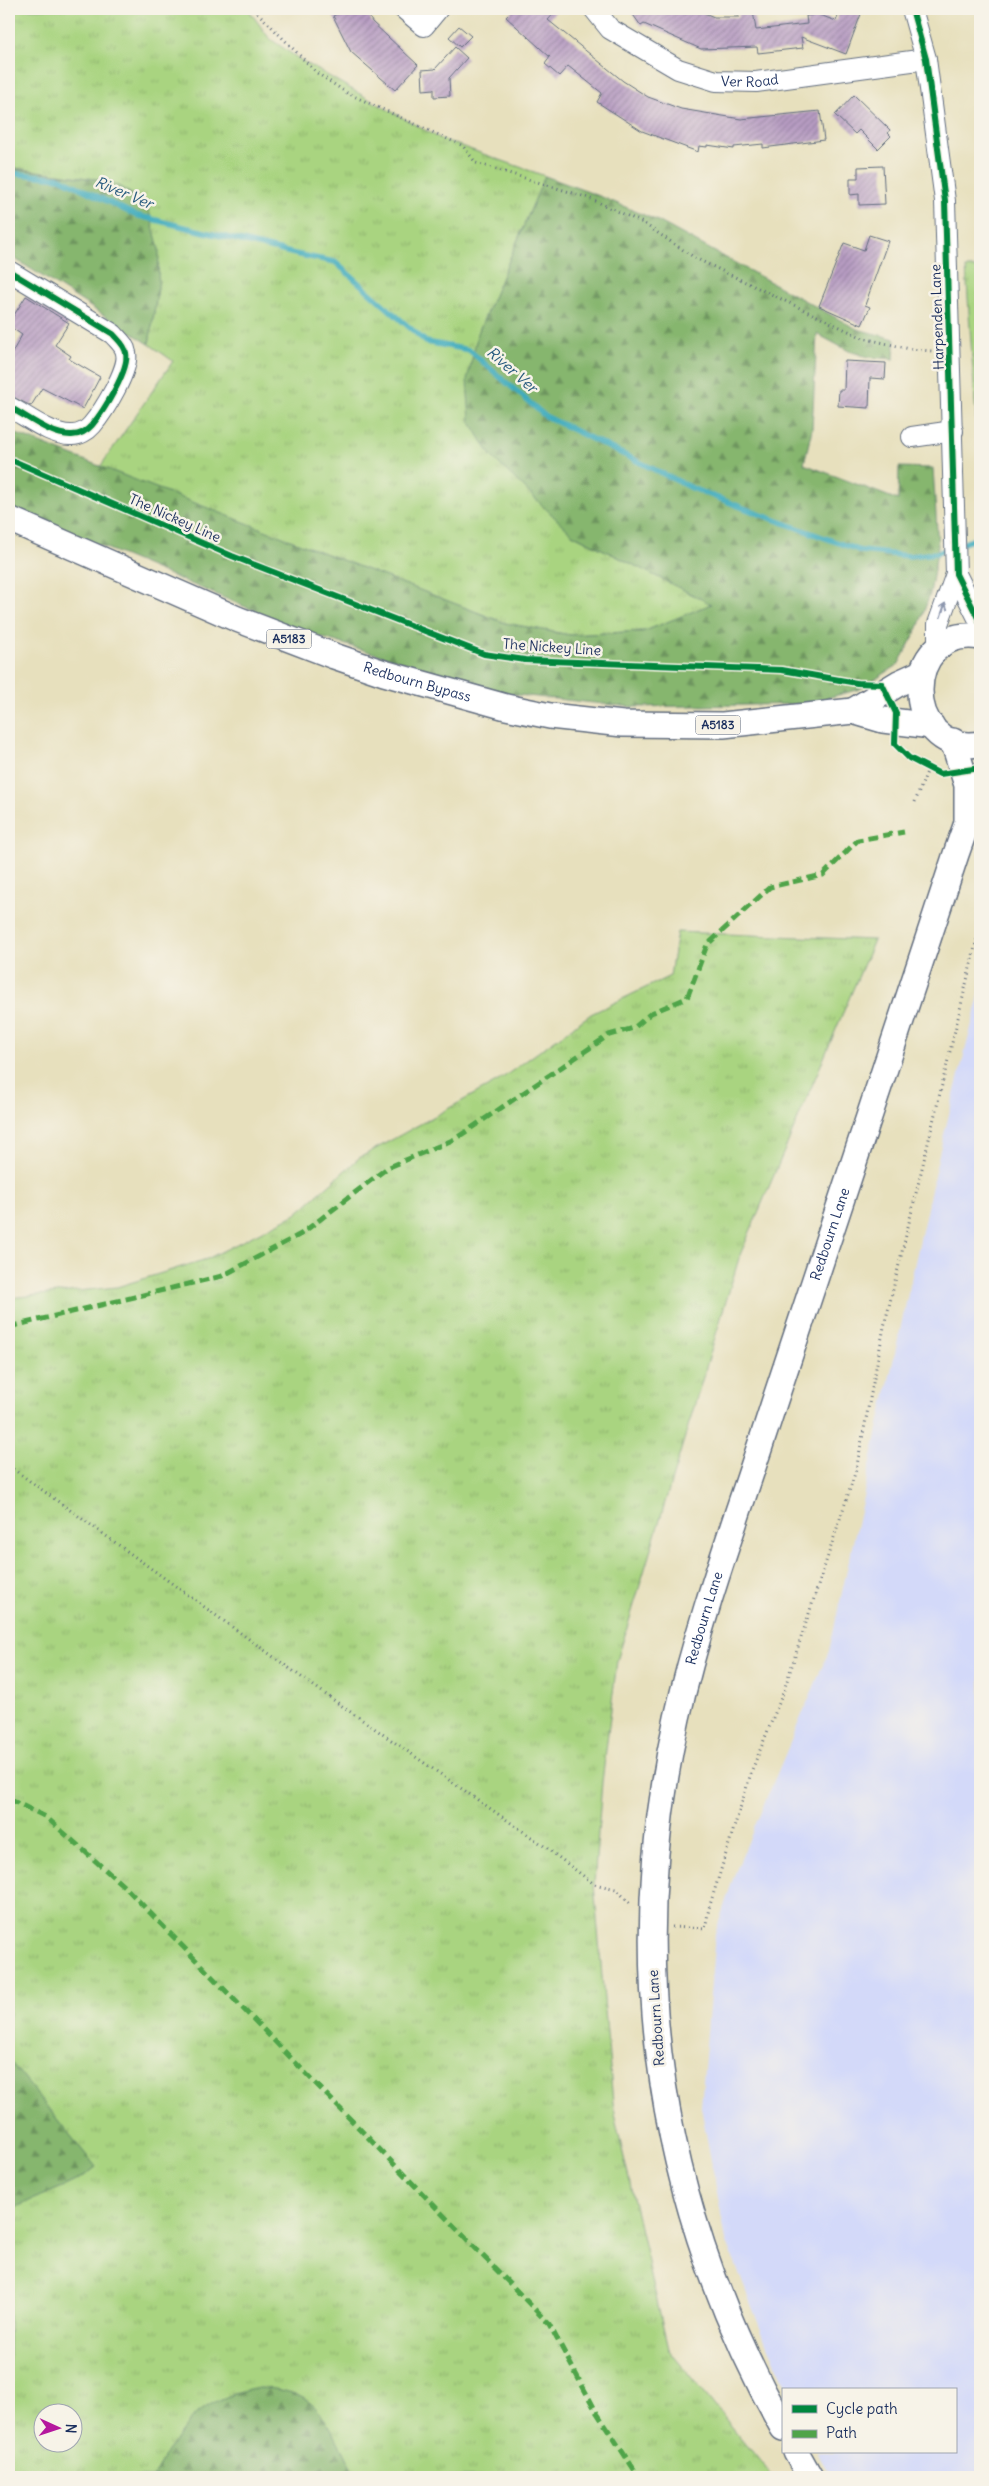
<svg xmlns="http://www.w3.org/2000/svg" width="989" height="2486" font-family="Delius,sans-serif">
  <defs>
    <pattern id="grass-tufts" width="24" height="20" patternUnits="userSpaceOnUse" patternTransform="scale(1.25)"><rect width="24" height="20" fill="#a9d480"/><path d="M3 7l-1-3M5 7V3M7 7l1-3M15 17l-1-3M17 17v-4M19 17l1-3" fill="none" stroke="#91b671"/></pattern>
    <pattern id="forest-firs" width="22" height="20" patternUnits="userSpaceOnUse" patternTransform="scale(1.25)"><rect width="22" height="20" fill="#86b66e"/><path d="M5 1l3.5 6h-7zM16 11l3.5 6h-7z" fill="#6d945e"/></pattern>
    <pattern id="building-hatch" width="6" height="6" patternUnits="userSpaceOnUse" patternTransform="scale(1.25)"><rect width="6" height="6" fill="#b79cc2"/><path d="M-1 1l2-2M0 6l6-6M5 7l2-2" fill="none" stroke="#9480a1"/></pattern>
  </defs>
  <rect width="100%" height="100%" fill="#f7f3e8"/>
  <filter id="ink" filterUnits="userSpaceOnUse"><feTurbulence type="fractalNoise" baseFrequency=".02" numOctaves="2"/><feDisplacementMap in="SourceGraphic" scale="10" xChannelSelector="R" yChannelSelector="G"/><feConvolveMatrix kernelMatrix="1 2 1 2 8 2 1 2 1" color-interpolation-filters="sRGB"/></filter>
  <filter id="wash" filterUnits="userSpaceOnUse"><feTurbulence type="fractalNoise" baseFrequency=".0096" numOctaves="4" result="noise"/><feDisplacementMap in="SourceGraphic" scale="20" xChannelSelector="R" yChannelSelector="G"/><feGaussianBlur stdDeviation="1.12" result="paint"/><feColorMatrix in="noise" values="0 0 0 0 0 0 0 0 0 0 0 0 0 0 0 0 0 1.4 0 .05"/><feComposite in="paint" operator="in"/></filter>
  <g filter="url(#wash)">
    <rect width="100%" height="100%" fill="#e7e0bd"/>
    <polygon fill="#d3d9f9" points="980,992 980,2477 832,2477 817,2452 955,2452 955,2390 788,2390 768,2348 726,2240 701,2107 715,1934 735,1873 829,1651 939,1154"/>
    <g fill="url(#grass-tufts)" stroke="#62826f" fill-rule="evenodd">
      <polygon points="9,9 248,9 269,38 299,59 374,102 441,139 545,176 478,333 572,534 712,604 645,631 570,635 505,623 100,467 173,361 149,344 158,288 110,181 15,168 9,159"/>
      <polygon points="966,268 980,268 980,477"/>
      <path d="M 677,932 L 874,940 L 740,1255 L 617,1661 L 602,1782 L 594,1884 L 614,2114 L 668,2349 L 773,2477 L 9,2477 L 9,1298 L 117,1287 L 207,1259 L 296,1214 L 359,1158 L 498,1081 L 591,1014 L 670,976 ZM 42,2414 L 72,2414 L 72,2444 L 42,2444 Z"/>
    </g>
    <g fill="url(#forest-firs)" stroke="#507266">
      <polygon points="9,168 110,181 147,203 159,249 158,288 149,344 9,255"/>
      <polygon points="545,176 602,197 658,221 857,329 895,339 894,359 868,357 849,351 817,334 812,429 804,464 898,500 899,467 933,468 938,546 930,594 918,628 898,665 860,689 805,704 632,707 509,694 307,633 9,507 9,431 505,623 570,635 645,631 711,604 572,534 491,456 470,421 467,380 478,333"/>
      <path d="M 9,2060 L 96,2167 C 71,2189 36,2194 9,2212 Z"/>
      <path d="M 259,2388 C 324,2389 329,2428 356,2477 L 153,2477 C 182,2425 196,2400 259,2388 Z"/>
    </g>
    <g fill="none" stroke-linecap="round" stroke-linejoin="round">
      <polyline stroke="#3facbd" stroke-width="5.5" points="9,173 60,178 135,215 295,254 335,262 426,342 469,350 545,416 692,488 759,514 861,551 909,556 937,553 980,537"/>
    </g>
    <g id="blocks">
      <g fill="url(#building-hatch)">
        <polygon points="347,9 365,9 372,22 418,65 395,90 351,52 333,16"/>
        <polygon points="514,9 558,9 548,20 623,81 648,97 681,109 741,119 820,111 824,140 763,148 763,144 734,147 734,149 707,145 707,147 699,146 698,152 642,131 597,102 602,93 568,66 559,76 545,64 550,57 506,17"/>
        <polygon points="629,9 695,9 714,17 739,17 738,14 753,11 756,30 807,24 806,16 817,14 836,21 841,9 861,14 846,54 801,37 803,48 758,53 757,47 701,49 644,24 641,26"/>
        <polygon points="459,26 471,36 460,47 449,37"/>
        <polygon points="455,47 467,58 449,78 450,96 434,97 434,89 423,90 422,70 435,69"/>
        <polygon points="854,95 890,130 888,133 891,136 878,149 859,130 855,134 835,115"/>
        <polygon points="883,166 885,204 859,205 859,194 850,195 850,178 858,178 858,167"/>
        <polygon points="869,235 888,241 865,305 870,307 862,325 819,306 844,243 864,250"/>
        <polygon points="26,296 69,323 55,345 71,356 69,359 100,377 83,409 42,388 31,406 9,395 9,358 22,335 9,326 9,323"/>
        <polygon points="845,361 886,363 885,379 870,378 869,408 838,406 839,390 844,390"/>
      </g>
    </g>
  </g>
  <g filter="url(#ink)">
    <use href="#blocks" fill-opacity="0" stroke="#626d7f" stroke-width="1"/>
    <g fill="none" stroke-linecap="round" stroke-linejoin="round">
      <defs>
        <g id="minor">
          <polyline points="404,9 424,26 438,9"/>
          <path id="s1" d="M 594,9 L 610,29 L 678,69 L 716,81 L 756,82 L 926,59"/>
          <polyline points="912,9 926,59 945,201 956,574 980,622"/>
          <path d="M 9,271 L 113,334 C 118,340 125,345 126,353 C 130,369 103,412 92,425 C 87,431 79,435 72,435 C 51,436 27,416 9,407"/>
          <polyline points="912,437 953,431"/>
          <polyline points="938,649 938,624 956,574"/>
        </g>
        <g id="major">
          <path id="s2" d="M 9,519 L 237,619 L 334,656 L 384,673 L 506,707 L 550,716 L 623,724 L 723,725 L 853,711 L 883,720 L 932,726"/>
          <path d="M 980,637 C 900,624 900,757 980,744"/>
          <polyline points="853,711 899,683 921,673"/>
          <polyline points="953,741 967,785 967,823"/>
          <path id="s3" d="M 783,2428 C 659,2206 622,1966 677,1718 C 701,1611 741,1507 774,1403 C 834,1219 896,1037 956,854 L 967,823 L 980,801"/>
          <polyline points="796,2452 810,2477"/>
        </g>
      </defs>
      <use href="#minor" stroke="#626d7f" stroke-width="22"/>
      <use href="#major" stroke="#626d7f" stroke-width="28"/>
      <g stroke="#626d7f" stroke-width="3" stroke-dasharray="1 4" stroke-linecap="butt">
        <polyline points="254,9 317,73 347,93 463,146 476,163 589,198 643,223 695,258 863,338 910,349 932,351"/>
        <polyline points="915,802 928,769"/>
        <polyline points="9,1466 332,1699 540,1843 594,1884 616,1889 631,1904"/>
        <polyline points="672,1927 705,1929 709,1908 752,1770 783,1693 856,1470 884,1327 980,926"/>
      </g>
      <use href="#minor" stroke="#fff" stroke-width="20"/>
      <use href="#major" stroke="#fff" stroke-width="25"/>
      <g stroke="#4fa44a" stroke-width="5" stroke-dasharray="10 5" stroke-linecap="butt">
        <polyline points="976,856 980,858"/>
        <polyline points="9,1327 222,1276 301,1234 387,1168 455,1139 609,1035 634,1028 651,1013 687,998 707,945 770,887 823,875 858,840 904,832"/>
        <polyline points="9,1799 46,1817 127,1889 549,2324 597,2413 639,2477"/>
      </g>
      <defs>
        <g id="cycleway">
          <polyline points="912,9 926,59 945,201 956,574 980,622"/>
          <path d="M 9,271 L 113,334 C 118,340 125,345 126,353 C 130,369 103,412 92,425 C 87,431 79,435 72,435 C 51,436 27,416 9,407"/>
          <polyline points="9,459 232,556 484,654 525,660 782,670 857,683 882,684 896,713 895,744 909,758 940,774 980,768"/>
        </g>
      </defs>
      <use href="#cycleway" stroke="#f7f3e8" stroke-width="9"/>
      <use href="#cycleway" stroke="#00873e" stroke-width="6"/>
    </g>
    <defs><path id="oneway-shaft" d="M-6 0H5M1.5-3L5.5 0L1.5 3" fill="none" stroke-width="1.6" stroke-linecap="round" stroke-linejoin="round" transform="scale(1.25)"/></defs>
    <use stroke="#8d97ae" href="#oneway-shaft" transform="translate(943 610) rotate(-71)"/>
  </g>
  <g text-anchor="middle" stroke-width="5" stroke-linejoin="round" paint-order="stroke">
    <g fill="#f7f3e8" stroke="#5d6a87" stroke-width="1">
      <rect x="266.5" y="629.5" width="45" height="19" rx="4"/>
      <rect x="695.5" y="715.5" width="45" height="19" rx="4"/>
    </g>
    <g font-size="12" font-weight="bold" fill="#1b2f5e">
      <text x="289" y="643">A5183</text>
      <text x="718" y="729">A5183</text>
    </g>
    <g font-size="14" fill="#1b2f5e" stroke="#f7f3e8">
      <text dy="5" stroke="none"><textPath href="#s1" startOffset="178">Ver Road</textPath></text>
      <text transform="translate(937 317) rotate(-92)" y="5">Harpenden Lane</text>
      <text transform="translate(175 518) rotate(24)" y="5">The Nickey Line</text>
      <text transform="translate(552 647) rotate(4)" y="5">The Nickey Line</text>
      <text dy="5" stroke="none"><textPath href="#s2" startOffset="440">Redbourn Bypass</textPath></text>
      <text dy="5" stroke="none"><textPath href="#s3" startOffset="1242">Redbourn Lane</textPath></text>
      <text dy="5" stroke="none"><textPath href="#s3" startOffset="838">Redbourn Lane</textPath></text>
      <text transform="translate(656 2018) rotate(-94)" y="5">Redbourn Lane</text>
    </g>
    <g font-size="15" font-style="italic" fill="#285b7f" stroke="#f7f3e8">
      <text transform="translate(124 193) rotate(23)" y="5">River Ver</text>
      <text transform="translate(512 370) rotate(41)" y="5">River Ver</text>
    </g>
  </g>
  <rect width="989" height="2486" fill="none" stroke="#f7f3e8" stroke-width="30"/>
  <rect x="782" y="2388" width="175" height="65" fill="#f7f3e8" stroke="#9fa5b1"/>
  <rect x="792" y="2405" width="25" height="8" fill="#00873e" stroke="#9fa5b1"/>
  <text x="826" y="2414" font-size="15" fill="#1b2f5e">Cycle path</text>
  <rect x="792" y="2430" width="25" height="8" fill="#4fa44a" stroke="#9fa5b1"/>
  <text x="826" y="2438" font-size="15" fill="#1b2f5e">Path</text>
  <g transform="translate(58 2428) rotate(93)"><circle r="24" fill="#f7f3e8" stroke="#9fa5b1"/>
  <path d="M0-4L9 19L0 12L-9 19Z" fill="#b5179e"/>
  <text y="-8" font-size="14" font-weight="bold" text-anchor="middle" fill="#1b2f5e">N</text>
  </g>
</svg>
